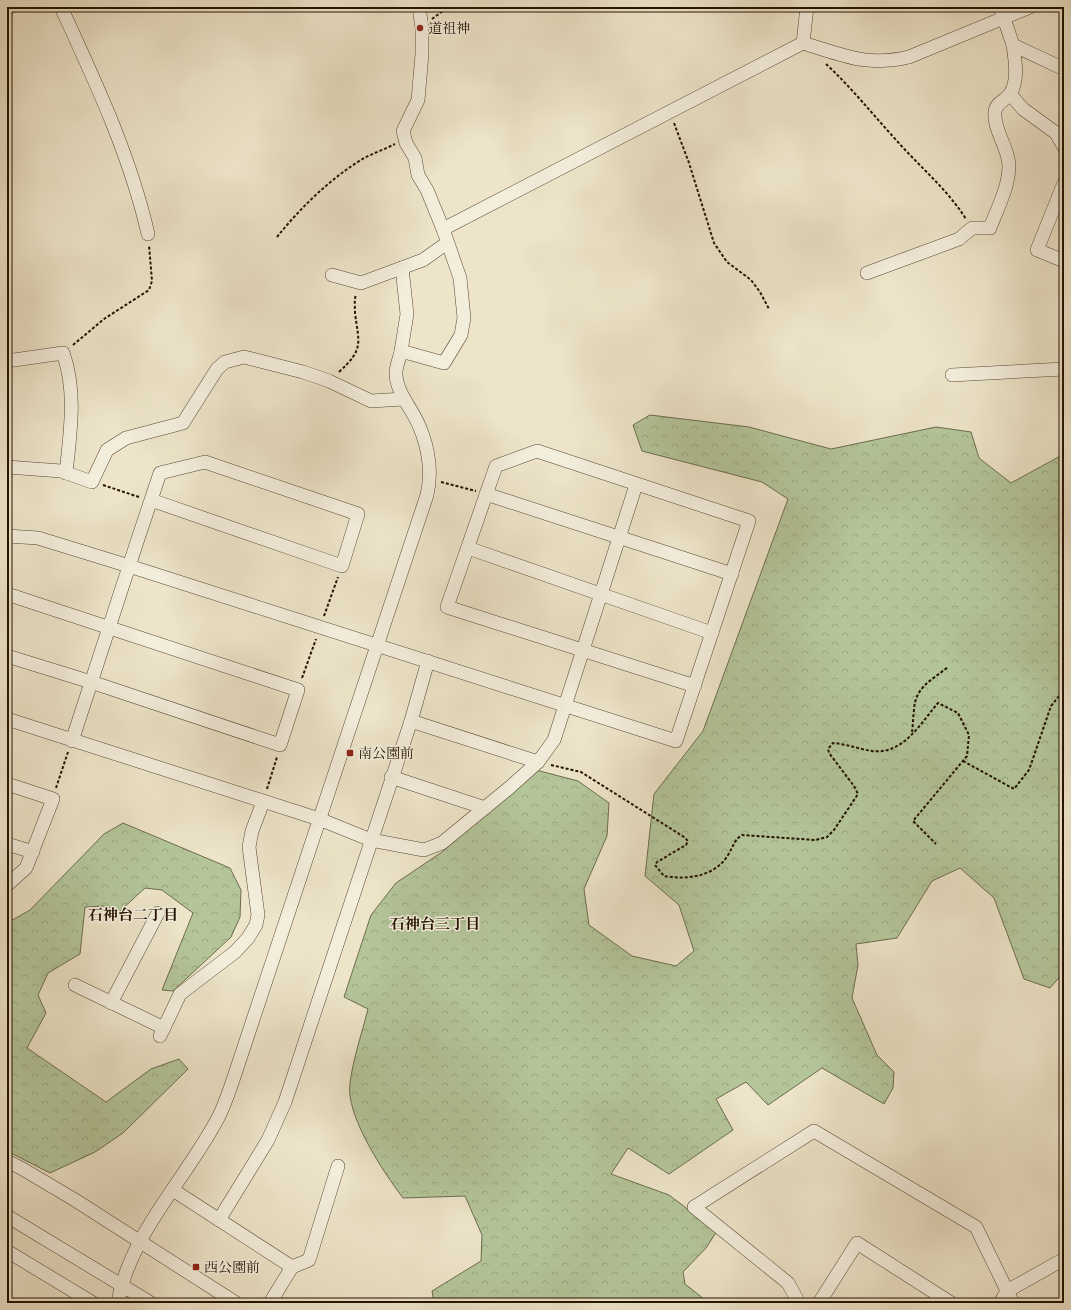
<svg xmlns="http://www.w3.org/2000/svg" width="1071" height="1310" font-family="'IM FELL Great Primer','Noto Serif JP',serif">
  <defs>
    <pattern id="forest-crowns" width="20" height="18" patternUnits="userSpaceOnUse"><rect width="20" height="18" fill="#b4c59a"/><path d="M2 6a3 3 0 1 1 6 0M12 15a3 3 0 1 1 6 0" fill="none" stroke="#9ba883"/></pattern>
  </defs>
  <rect width="100%" height="100%" fill="#ede4c9"/>
  <filter id="stains"><feTurbulence type="fractalNoise" baseFrequency=".005" numOctaves="4"/><feColorMatrix values="0 0 0 0 .2 0 0 0 0 .09 0 0 0 0 .02 0 0 0 .5 -.17"/></filter>
  <radialGradient id="worn" r=".72"><stop offset=".6" stop-color="#630" stop-opacity="0"/><stop offset="1" stop-color="#630" stop-opacity=".3"/></radialGradient>
  <g fill="url(#forest-crowns)" stroke="#6c6c4d">
    <path d="M 650,415 L 749,427 L 831,449 L 936,427 L 971,432 L 979,458 L 1011,483 L 1064,454 L 1064,972 L 1050,988 L 1024,979 L 994,898 L 960,868 L 932,881 L 897,938 L 856,944 L 858,965 L 852,998 L 877,1055 L 894,1072 L 893,1088 L 884,1104 L 822,1068 L 768,1105 L 746,1082 L 716,1099 L 733,1130 L 669,1174 L 628,1148 L 611,1174 L 669,1195 L 717,1231 L 706,1248 L 683,1272 L 685,1284 L 709,1303 L 434,1303 L 432,1291 L 481,1261 L 482,1235 L 465,1196 L 403,1198 C 384,1173 345,1115 350,1083 C 353,1059 362,1033 368,1009 L 344,997 L 371,915 L 396,883 L 442,852 L 536,770 L 578,781 L 609,803 L 607,836 L 584,889 L 589,925 L 632,956 L 676,966 L 694,951 L 679,905 L 645,876 L 654,794 L 703,731 L 788,499 L 762,482 L 642,451 L 633,425 Z"/>
    <polygon points="123,823 230,868 241,890 240,917 231,937 173,991 162,990 193,913 162,890 145,888 120,911 106,906 85,907 80,954 48,973 38,995 46,1013 27,1048 106,1102 151,1069 179,1059 188,1069 123,1133 95,1152 50,1173 7,1151 7,923 30,910 104,834"/>
  </g>
  <g fill="none" stroke-linecap="round" stroke-linejoin="round">
    <defs>
      <g id="minor">
        <path d="M 61,7 C 95,81 130,155 148,234"/>
        <polyline points="1000,7 1013,45 1064,69"/>
        <polyline points="7,8 10,7"/>
        <path d="M 803,43 C 843,55 866,67 909,57 L 1030,7"/>
        <polyline points="1010,94 1023,109 1056,133 1064,147"/>
        <polyline points="1064,183 1037,250 1064,261"/>
        <polyline points="443,229 803,43 807,7"/>
        <path d="M 867,273 L 959,239 L 972,228 L 990,228 C 997,209 1009,187 1009,166 C 1009,148 993,130 995,112 C 996,102 1005,101 1010,94 C 1019,81 1015,59 1013,45"/>
        <polyline points="332,275 361,283 423,260 447,243"/>
        <polyline points="401,351 407,314 402,268"/>
        <path d="M 7,361 L 63,353 C 77,391 70,434 66,473"/>
        <polyline points="952,375 1064,369"/>
        <polyline points="7,467 61,471 92,482 107,450 126,438 183,423 217,369 225,362 244,357 303,372 329,381 371,401 404,399"/>
        <polyline points="486,494 732,574"/>
        <polyline points="7,536 38,538 129,566 676,741 749,521 537,451 496,466 447,607 695,686"/>
        <polyline points="468,548 712,633"/>
        <polyline points="7,594 298,690 280,745 91,682 7,656"/>
        <polyline points="7,719 319,819 371,840 424,850 442,843 509,788 538,762 554,740 636,485"/>
        <polyline points="411,721 538,762"/>
        <path d="M 72,741 C 101,651 130,562 160,473 L 205,462 L 358,514 L 342,566 L 151,500"/>
        <polyline points="391,777 485,808"/>
        <polyline points="7,784 53,799 26,868 7,885"/>
        <polyline points="7,844 33,852"/>
        <polyline points="75,985 164,1028"/>
        <polyline points="111,1003 158,913"/>
        <polyline points="160,1036 180,994 235,952 248,938 256,925 258,915 249,847 252,831 263,802"/>
        <polyline points="7,1161 21,1168 75,1200 236,1303"/>
        <polyline points="173,1190 292,1267 270,1303"/>
        <polyline points="7,1216 151,1303"/>
        <polyline points="219,1220 268,1140 285,1102 411,721 428,661"/>
        <polyline points="7,1251 93,1303"/>
        <polyline points="292,1267 309,1260 338,1166"/>
        <path d="M 118,1303 C 129,1234 188,1177 219,1116 C 226,1102 231,1086 236,1071 L 427,495 C 432,474 429,449 420,428 C 414,411 397,394 396,375 C 395,368 400,358 401,351 L 444,363 L 461,335 L 464,318 L 460,278 L 443,229 L 427,190 L 418,175 L 415,158 L 406,143 L 403,131 L 418,100 L 422,54 L 422,28 L 419,7"/>
        <polyline points="799,1303 788,1283 694,1207 814,1131 976,1227 1013,1303"/>
        <polyline points="819,1303 857,1243 951,1303"/>
        <polyline points="1000,1303 1007,1291 1064,1259"/>
      </g>
    </defs>
    <use href="#minor" stroke="#564732" stroke-width="14"/>
    <g stroke="#241300" stroke-width="2" stroke-dasharray="3 2" stroke-linecap="butt">
      <polyline points="432,19 448,7"/>
      <path d="M 826,64 C 852,88 873,115 897,141 C 920,167 947,189 966,219"/>
      <polyline points="674,123 689,163 714,243 727,262 751,280 760,292 769,309"/>
      <path d="M 277,237 C 301,207 331,178 364,158 C 374,153 385,149 395,144"/>
      <polyline points="73,345 104,319 149,290 152,281 149,245"/>
      <path d="M 339,372 C 364,349 359,344 355,313 C 355,307 354,301 356,294"/>
      <polyline points="441,482 476,491"/>
      <polyline points="103,485 139,497"/>
      <polyline points="324,616 338,577"/>
      <polyline points="302,678 316,639"/>
      <path d="M 912,732 C 913,725 913,718 914,710 C 915,687 932,680 948,667"/>
      <polyline points="963,761 1014,789 1029,770 1051,706 1064,690"/>
      <path d="M 551,765 L 581,772 L 684,837 L 688,841 L 686,845 L 657,862 L 655,865 L 664,876 C 686,880 715,877 728,855 C 733,847 734,840 742,835 L 815,840 L 827,837 L 834,830 L 858,794 L 854,786 L 829,753 L 828,749 L 833,743 C 846,744 859,749 872,751 C 903,755 920,724 938,703 L 958,713 L 969,735 L 967,756 L 913,821 L 936,844"/>
      <polyline points="56,788 68,752"/>
      <polyline points="267,789 277,757"/>
    </g>
    <use href="#minor" stroke="#f3eddc" stroke-width="13"/>
  </g>
  <g fill="#8f2418" stroke="#f3eddc" stroke-width="1.5">
    <circle cx="420" cy="28" r="4"/>
    <rect x="346" y="749" width="8" height="8" rx="2"/>
    <rect x="192" y="1263" width="8" height="8" rx="2"/>
  </g>
  <g text-anchor="middle" stroke-width="3" stroke-linejoin="round" paint-order="stroke">
    <g font-size="14" fill="#241300" stroke="#f3eddc" text-anchor="start">
      <text x="428" y="33">道祖神</text>
      <text x="358" y="758">南公園前</text>
      <text x="204" y="1272">西公園前</text>
    </g>
    <g font-size="15" font-weight="bold" fill="#241300" stroke="#f3eddc">
      <text x="133" y="920">石神台二丁目</text>
      <text x="435" y="929">石神台三丁目</text>
    </g>
  </g>
  <rect width="1071" height="1310" fill="none" stroke="#ede4c9" stroke-width="24"/>
  <rect x="8" y="8" width="1055" height="1294" fill="none" stroke="#241300" stroke-width="2"/>
  <rect x="12" y="12" width="1047" height="1286" fill="none" stroke="#241300"/>
  <rect width="100%" height="100%" filter="url(#stains)"/>
  <rect width="100%" height="100%" fill="url(#worn)"/>
</svg>
